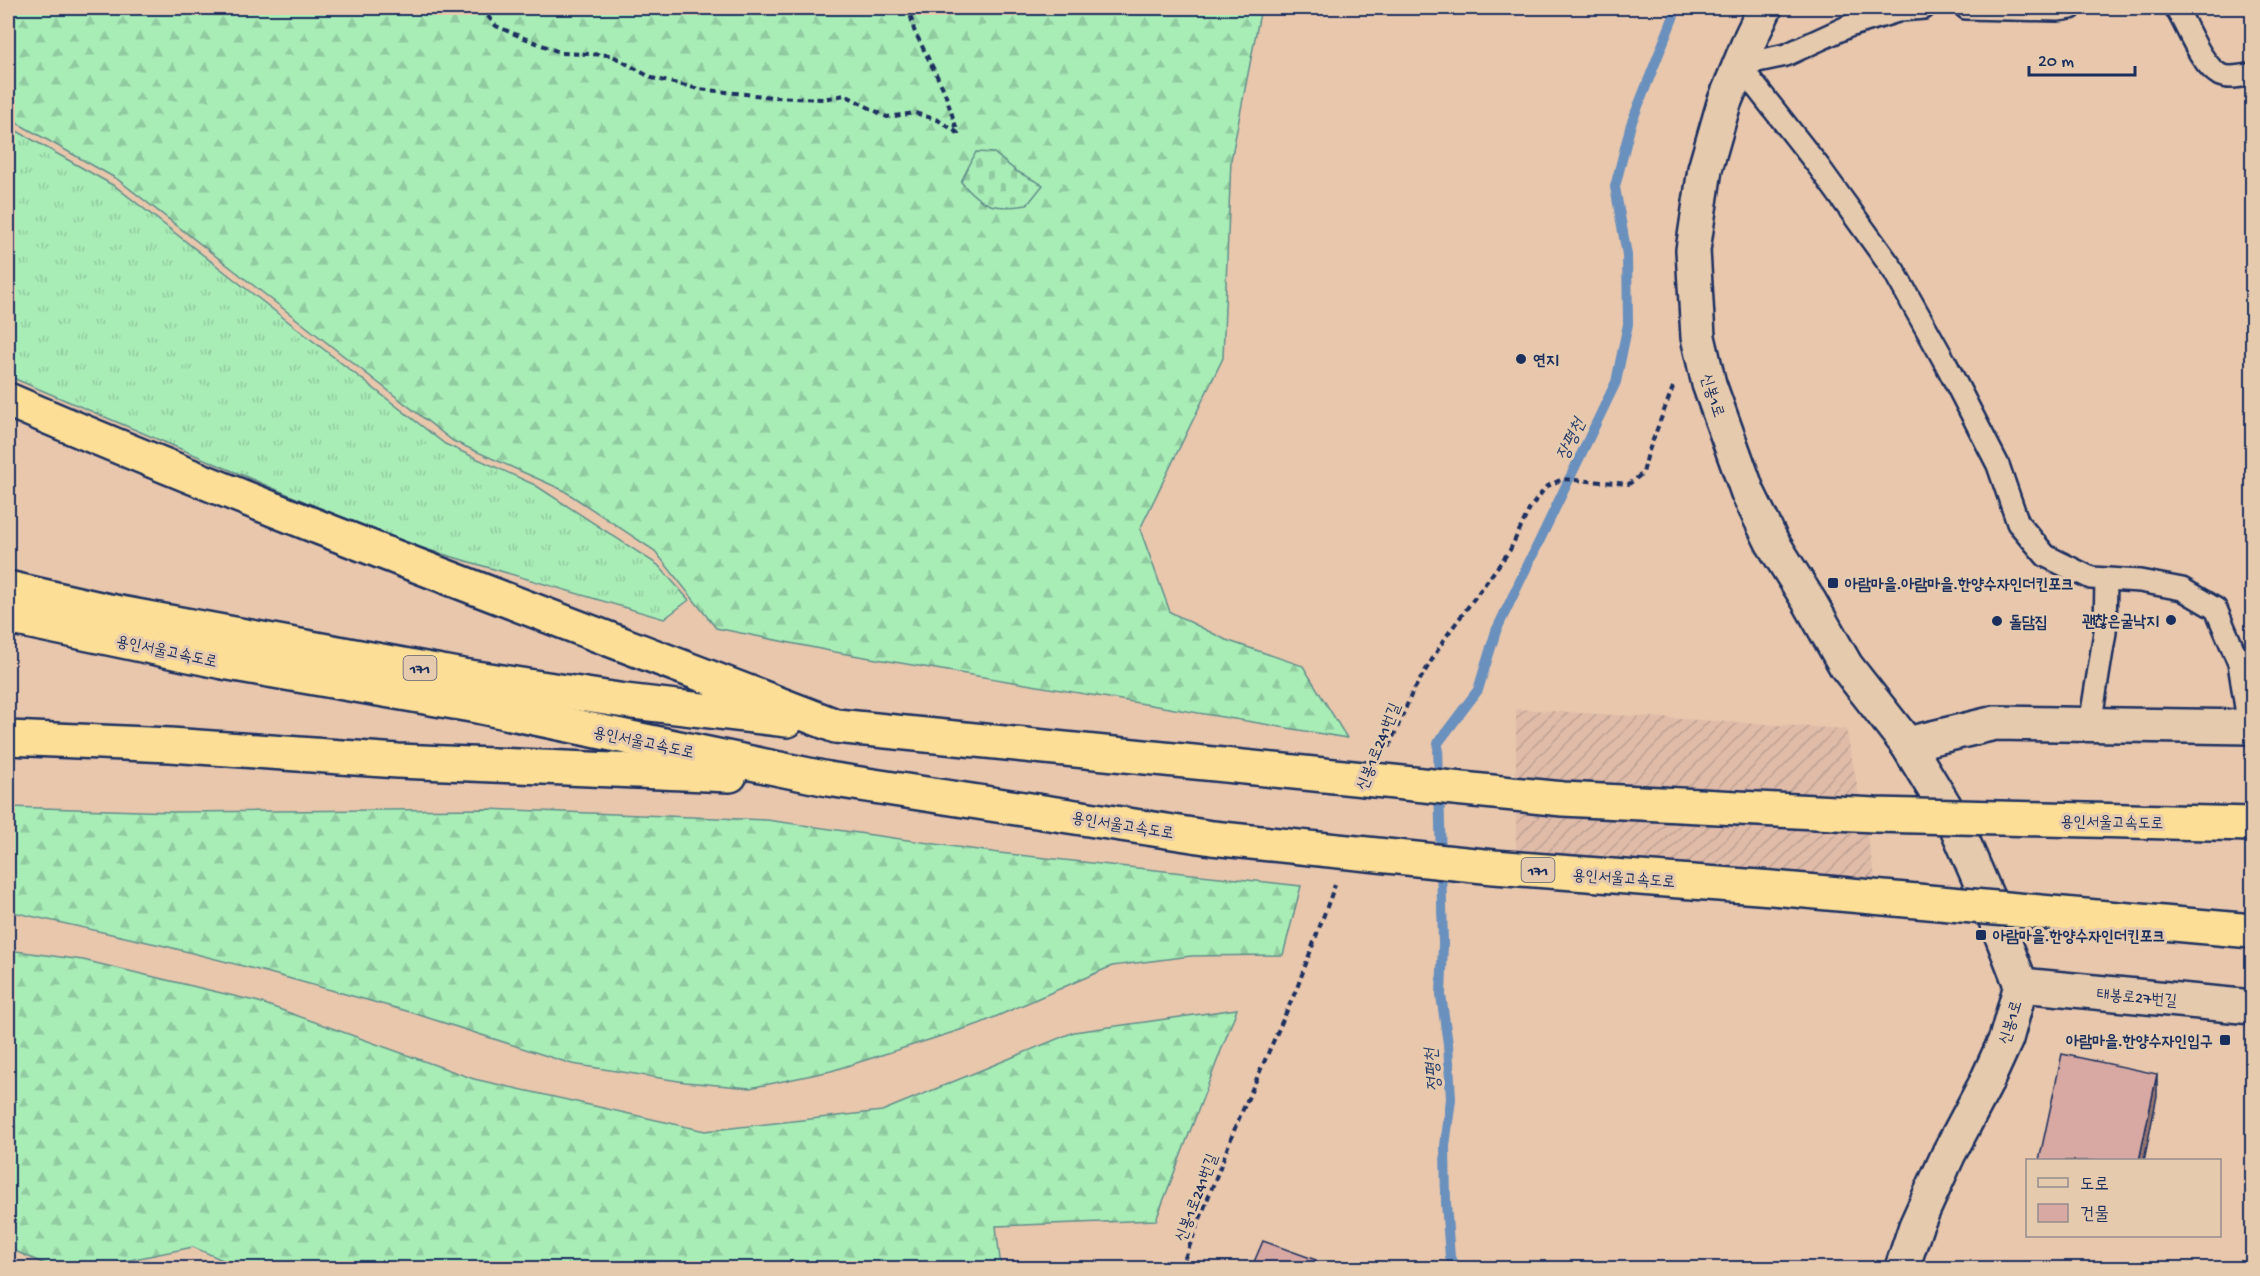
<svg xmlns="http://www.w3.org/2000/svg" width="2260" height="1276" font-family="'Gochi Hand','Poor Story',sans-serif">
  <defs>
    <pattern id="industrial-furrows" width="10" height="10" patternUnits="userSpaceOnUse" patternTransform="scale(1.5)"><rect width="10" height="10" fill="#dfbba8"/><path d="M-1 1l2-2M0 10L10 0M9 11l2-2" fill="none" stroke="#bfa193"/></pattern>
    <pattern id="grass-tufts" width="24" height="20" patternUnits="userSpaceOnUse" patternTransform="scale(1.5)"><rect width="24" height="20" fill="#a8ecb6"/><path d="M3 7l-1-3M5 7V3M7 7l1-3M15 17l-1-3M17 17v-4M19 17l1-3" fill="none" stroke="#90cb9f"/></pattern>
    <pattern id="forest-firs" width="22" height="20" patternUnits="userSpaceOnUse" patternTransform="scale(1.5)"><rect width="22" height="20" fill="#a8ecb6"/><path d="M5 1l3.5 6h-7zM16 11l3.5 6h-7z" fill="#90cb9f"/></pattern>
    <pattern id="cemetery-stones" width="16" height="16" patternUnits="userSpaceOnUse" patternTransform="scale(1.5)"><rect width="16" height="16" fill="#a8ecb6"/><path d="M2 7V4a2 2 0 0 1 4 0v3zM10 15v-3a2 2 0 0 1 4 0v3z" fill="#90cb9f"/></pattern>
  </defs>
  <rect width="100%" height="100%" fill="#e8c7ad"/>
  <filter id="ink" filterUnits="userSpaceOnUse"><feTurbulence type="fractalNoise" baseFrequency=".0167" numOctaves="2"/><feDisplacementMap in="SourceGraphic" scale="12" xChannelSelector="R" yChannelSelector="G"/><feConvolveMatrix kernelMatrix="1 2 1 2 8 2 1 2 1" color-interpolation-filters="sRGB"/></filter>
  <g filter="url(#ink)">
    <polygon fill="url(#industrial-furrows)" points="1516,709 1846,729 1877,887 1516,871"/>
    <polygon fill="url(#grass-tufts)" stroke="#628e8a" stroke-width="1.5" points="8,126 116,187 445,444 535,485 658,565 689,600 664,619 398,541 8,376"/>
    <g fill="url(#forest-firs)" stroke="#628e8a" stroke-width="1.5">
      <polygon points="8,8 1261,8 1231,160 1223,358 1140,529 1170,612 1226,640 1303,666 1347,738 835,652 716,628 655,551 563,490 453,441 117,179 8,118"/>
      <polygon points="8,807 174,812 487,809 767,820 999,853 1301,886 1283,955 1191,956 1112,966 979,1024 831,1071 750,1088 685,1082 572,1064 410,1012 266,972 165,946 8,911"/>
      <polygon points="8,950 83,960 259,1002 474,1079 705,1131 882,1111 1074,1032 1237,1009 1156,1220 996,1226 1001,1268 241,1268 193,1247 91,1268 54,1268 8,1248"/>
    </g>
    <path fill="url(#cemetery-stones)" stroke="#628e8a" stroke-width="1.5" d="M 976,152 L 994,153 L 1016,171 L 1043,185 L 1027,205 C 995,210 982,207 961,182 Z"/>
    <g fill="none" stroke-linecap="round" stroke-linejoin="round">
      <polyline stroke="#6b90bd" stroke-width="10" points="1455,1268 1450,1257 1446,1203 1445,1146 1451,1099 1448,1044 1441,995 1443,944 1438,743 1478,690 1496,631 1616,382 1628,324 1627,255 1615,187 1631,124 1677,8"/>
      <defs>
        <g id="service">
          <polyline points="1924,8 1901,10 1849,26 1786,55 1739,65 1819,167 1894,271 1945,362 1998,465 2018,523 2046,556 2091,578 2140,581 2182,589 2216,609 2239,663 2249,727"/>
          <polyline points="1966,8 2058,10 2071,8"/>
          <path d="M 2176,8 C 2188,27 2200,64 2220,75 C 2229,79 2243,76 2252,74"/>
          <polyline points="2090,725 2105,632 2106,579"/>
        </g>
        <polyline id="minor" points="1907,744 1995,723 2252,727"/>
        <g id="tertiary">
          <polyline points="1765,8 1751,37 1724,103 1705,169 1693,250 1698,337 1709,384 1748,493 1772,542 1809,601 1846,666 1907,744 1955,823 1986,895 2021,985 2006,1039 1985,1085 1949,1153 1916,1226 1902,1268"/>
          <polyline points="2021,985 2252,1007"/>
        </g>
        <g id="motorway">
          <path d="M 8,400 C 280,517 559,619 836,726"/>
          <polyline points="8,588 109,611 463,676 625,701 787,720"/>
          <polyline points="8,617 223,662 477,706 828,779"/>
          <polyline points="8,738 170,745 398,761 730,775"/>
        </g>
      </defs>
      <use href="#service" stroke="#1b2f5e" stroke-width="26"/>
      <use href="#minor" stroke="#1b2f5e" stroke-width="38"/>
      <use href="#tertiary" stroke="#1b2f5e" stroke-width="38"/>
      <use href="#motorway" stroke="#1b2f5e" stroke-width="38"/>
      <g stroke="#1b2f5e" stroke-width="4" stroke-dasharray="6 4.5" stroke-linecap="butt">
        <polyline points="481,8 496,26 524,38 562,53 611,55 652,78 699,89 773,97 823,99 845,95 887,117 915,113 938,120 958,133 944,90 914,30 909,8"/>
        <polyline points="1389,747 1412,693 1445,638 1510,550 1530,508 1546,487 1562,479 1629,484 1643,473 1648,453 1673,387"/>
        <polyline points="1181,1268 1237,1123 1297,988 1335,885"/>
      </g>
      <use href="#service" stroke="#e6caae" stroke-width="21"/>
      <use href="#minor" stroke="#e6caae" stroke-width="33"/>
      <use href="#tertiary" stroke="#e6caae" stroke-width="33"/>
      <use href="#motorway" stroke="#fcde96" stroke-width="33"/>
      <defs>
        <g id="motorway-bridge">
          <polyline points="836,726 1563,799 1875,815 2252,824"/>
          <polyline points="828,779 1212,838 1494,867 1772,888 2252,931"/>
        </g>
      </defs>
      <use href="#motorway-bridge" stroke="#1b2f5e" stroke-width="38" stroke-linecap="butt"/>
      <use href="#motorway-bridge" stroke="#fcde96" stroke-width="33"/>
    </g>
    <polygon fill="#ba908b" stroke="#1b2f5e" stroke-width="1.5" points="1412,8 1445,8 1444,12"/>
    <g fill="#977671" stroke="#1b2f5e" stroke-width="1.5">
      <polygon points="2157,1074 2157,1096 2144,1161 2139,1161"/>
      <polygon points="1316,1260 1316,1269 1312,1269"/>
    </g>
    <g fill="#d8a8a2" stroke="#1b2f5e" stroke-width="1.5">
      <polygon points="2062,1054 2157,1074 2139,1161 2039,1161"/>
      <polygon points="1263,1241 1316,1260 1312,1269 1251,1269"/>
    </g>
  </g>
  <g fill="#1b2f5e" stroke="#e6caae" stroke-width="2">
    <circle cx="1521" cy="359" r="6"/>
    <rect x="1827" y="577" width="12" height="12" rx="3"/>
    <circle cx="2171" cy="620" r="6"/>
    <circle cx="1997" cy="621" r="6"/>
    <rect x="1975" y="929" width="12" height="12" rx="3"/>
    <rect x="2219" y="1034" width="12" height="12" rx="3"/>
  </g>
  <g text-anchor="middle" stroke-width="6" stroke-linejoin="round" paint-order="stroke">
    <g fill="#e6caae" stroke="#585e76" stroke-width="1.5">
      <rect x="403.5" y="656" width="33" height="24" rx="4.5"/>
      <rect x="1521.5" y="858" width="33" height="24" rx="4.5"/>
    </g>
    <g font-size="15" font-weight="bold" fill="#1b2f5e">
      <text x="420" y="673">171</text>
      <text x="1538" y="875">171</text>
    </g>
    <g font-size="16" font-weight="bold" fill="#1b2f5e" stroke="#e6caae" text-anchor="start">
      <text x="1533" y="365">연지</text>
      <text x="1845" y="589">아람마을.아람마을.한양수자인더킨포크</text>
      <text x="2159" y="626" text-anchor="end">괜찮은굴낙지</text>
      <text x="2009" y="627">돌담집</text>
      <text x="1993" y="941">아람마을.한양수자인더킨포크</text>
      <text x="2213" y="1046" text-anchor="end">아람마을.한양수자인입구</text>
    </g>
    <g font-size="16" fill="#1b2f5e" stroke="#e6caae">
      <text transform="translate(1714 395) rotate(72)" y="6">신봉1로</text>
      <text transform="translate(167 650) rotate(12)" y="6">용인서울고속도로</text>
      <text transform="translate(644 741) rotate(12)" y="6">용인서울고속도로</text>
      <text transform="translate(1377 746) rotate(-68)" y="6">신봉1로241번길</text>
      <text transform="translate(2112 821) rotate(1)" y="6">용인서울고속도로</text>
      <text transform="translate(1123 824) rotate(9)" y="6">용인서울고속도로</text>
      <text transform="translate(1624 877) rotate(4)" y="6">용인서울고속도로</text>
      <text transform="translate(2137 996) rotate(5)" y="6">태봉로27번길</text>
      <text transform="translate(2009 1022) rotate(-73)" y="6">신봉1로</text>
      <text transform="translate(1195 1197) rotate(-69)" y="6">신봉1로241번길</text>
    </g>
    <g font-size="18" font-style="italic" fill="#283f6e" stroke="#e6caae">
      <text transform="translate(1570 439) rotate(-64)" y="6">장평천</text>
      <text transform="translate(1432 1070) rotate(-95)" y="6">정평천</text>
    </g>
  </g>
  <rect width="2260" height="1276" fill="none" stroke="#e6caae" stroke-width="30"/>
  <rect x="15" y="15" width="2230" height="1246" fill="none" stroke="#1b2f5e" stroke-width="2" filter="url(#ink)"/>
  <rect x="2026" y="1159" width="195" height="78" fill="#e6caae" stroke="#958c8e" stroke-width="1.5"/>
  <rect x="2038" y="1178" width="30" height="9" fill="#e6caae" stroke="#958c8e" stroke-width="1.5"/>
  <text x="2080" y="1189" font-size="18" fill="#1b2f5e">도로</text>
  <rect x="2038" y="1204" width="30" height="18" fill="#d8a8a2" stroke="#958c8e" stroke-width="1.5"/>
  <text x="2080" y="1219" font-size="18" fill="#1b2f5e">건물</text>
  <path d="M2029 66v9h106v-9" fill="none" stroke="#1b2f5e" stroke-width="3"/>
  <text x="2038" y="66" font-size="18" fill="#1b2f5e" stroke="#e6caae" stroke-width="4.5" paint-order="stroke">20 m</text>
</svg>
